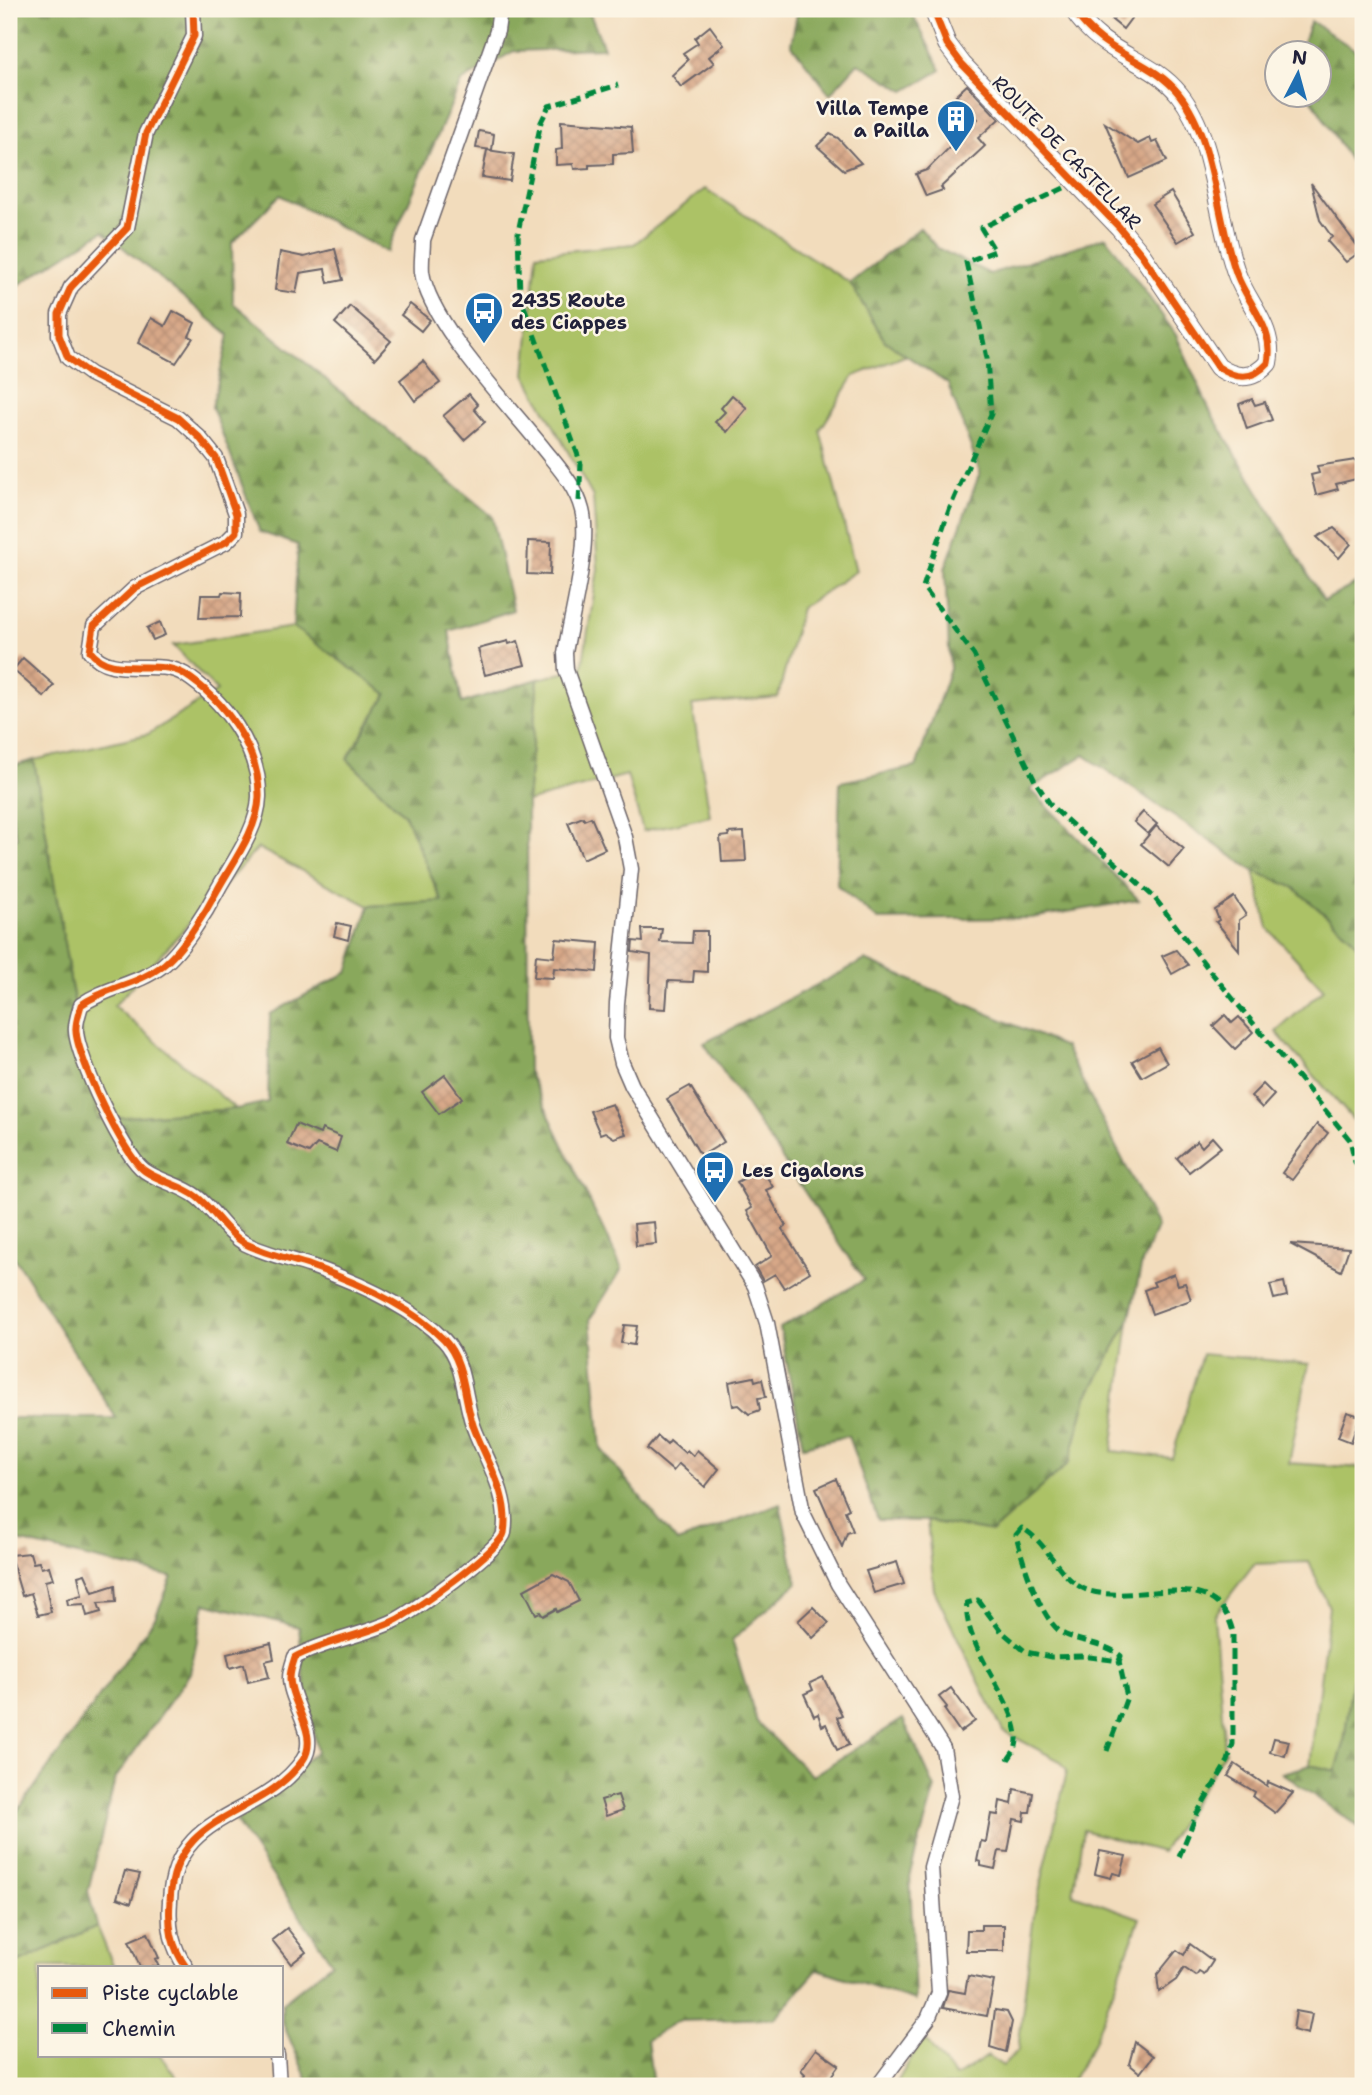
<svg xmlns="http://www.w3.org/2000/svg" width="1372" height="2095" font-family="'Shantell Sans',sans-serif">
  <defs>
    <pattern id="forest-firs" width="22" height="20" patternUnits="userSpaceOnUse" patternTransform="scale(1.75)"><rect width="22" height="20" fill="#89a85b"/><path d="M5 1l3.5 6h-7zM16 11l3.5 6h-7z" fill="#70884c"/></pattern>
    <pattern id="building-cross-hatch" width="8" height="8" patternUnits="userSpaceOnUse" patternTransform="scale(1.75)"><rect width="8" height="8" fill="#d7a787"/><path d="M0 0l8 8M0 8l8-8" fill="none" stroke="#b88f75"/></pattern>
  </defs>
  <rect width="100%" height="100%" fill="#fcf5e5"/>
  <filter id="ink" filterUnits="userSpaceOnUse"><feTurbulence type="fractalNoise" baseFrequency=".0143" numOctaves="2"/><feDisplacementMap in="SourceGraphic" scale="14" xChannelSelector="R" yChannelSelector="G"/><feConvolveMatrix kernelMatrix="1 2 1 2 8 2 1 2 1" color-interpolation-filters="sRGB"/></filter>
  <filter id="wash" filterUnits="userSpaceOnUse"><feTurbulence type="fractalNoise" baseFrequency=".00686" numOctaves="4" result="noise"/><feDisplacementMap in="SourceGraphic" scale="28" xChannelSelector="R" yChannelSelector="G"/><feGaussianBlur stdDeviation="1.57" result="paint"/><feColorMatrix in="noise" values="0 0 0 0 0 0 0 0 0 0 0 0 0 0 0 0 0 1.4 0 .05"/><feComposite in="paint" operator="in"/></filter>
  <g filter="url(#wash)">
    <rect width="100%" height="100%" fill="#f2dcbc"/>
    <g fill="#acc266" stroke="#677250" stroke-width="2">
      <polygon points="705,189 850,283 885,341 907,355 854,376 820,430 856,571 801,608 778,697 692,705 710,816 643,831 627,775 527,802 538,679 582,668 598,569 593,497 525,374 537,254 634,244"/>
      <polygon points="293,627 387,694 347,759 405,815 442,902 369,906 258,848 114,1006 236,1109 98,1119 71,985 34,760 148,734 217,691 173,645"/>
      <polygon points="1254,871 1293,887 1350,936 1363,954 1363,1131 1276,1032 1324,989 1268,928"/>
      <polygon points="1129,1321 1112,1451 1172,1458 1202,1354 1309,1364 1289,1463 1363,1468 1363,1682 1352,1679 1344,1743 1336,1771 1310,1765 1329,1607 1309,1562 1254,1564 1214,1616 1225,1751 1162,1852 1083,1830 1073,1894 1140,1918 1094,2042 1069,2086 895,2086 923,2037 955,2077 988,2056 1003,2066 1018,2050 1034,1914 1067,1771 1060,1761 1003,1731 934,1590 927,1521 992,1532 1069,1463 1087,1397"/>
      <polygon points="97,1926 114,1967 40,1967 40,2055 160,2055 183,2086 24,2086 9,2071 9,1967"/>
    </g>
    <g fill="url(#forest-firs)" stroke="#56654b" stroke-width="2">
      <polygon points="9,9 588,9 604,48 514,51 461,82 387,252 280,195 232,243 233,303 492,516 513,610 449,631 462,703 538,679 527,802 528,1071 622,1269 590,1319 601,1449 677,1542 780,1504 797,1583 732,1640 757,1722 812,1776 903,1719 935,1788 910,1873 915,2001 818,1969 775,2018 677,2021 647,2040 653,2086 546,2086 544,2083 537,2086 310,2086 282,2021 282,2003 332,1963 236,1822 317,1751 303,1671 299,1627 205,1603 190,1673 115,1779 88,1891 97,1926 9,1967 9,1823 155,1618 172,1577 9,1539 9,1418 116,1418 9,1249 9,839 17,838 9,808 9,767 34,760 71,985 98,1119 236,1109 268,1102 270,1014 348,972 369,906 442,901 405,815 347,759 387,694 293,627 298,545 260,532 212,407 229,335 103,231 9,291"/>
      <polygon points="798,9 910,9 941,70 905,91 858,63 830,94 791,44"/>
      <polygon points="1311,21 1363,55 1363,173 1357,172 1309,95 1320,94 1320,52 1299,52"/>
      <polygon points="920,228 937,248 990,274 1106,237 1176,335 1210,411 1324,601 1363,580 1363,954 1350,936 1293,887 1254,871 1084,755 1030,789 1139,900 1031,918 878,920 837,885 840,782 916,767 950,669 945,569 980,472 948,384 885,341 850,283"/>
      <polygon points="865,960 1065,1047 1157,1227 1142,1263 1129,1321 1087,1397 1069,1463 992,1532 927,1521 878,1520 848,1436 803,1446 780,1328 864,1280 704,1043"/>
      <polygon points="1352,1678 1363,1682 1363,1830 1282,1773 1310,1765 1336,1771 1344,1743"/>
    </g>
    <g id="blocks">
      <g fill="url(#building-cross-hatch)">
        <polygon points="1121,9 1138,9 1123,29 1112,20"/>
        <polygon points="710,26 724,45 709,57 714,63 681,87 672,75 688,60 683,53 698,43 695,38"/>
        <polygon points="967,85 999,119 978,138 985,146 941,187 943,190 926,196 916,174 927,170 978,119 956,95"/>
        <polygon points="561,121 631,127 633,153 613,154 613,164 589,165 589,168 574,169 573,164 556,165 556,150 562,149"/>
        <polygon points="1105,123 1138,144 1150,138 1152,143 1157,141 1167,161 1129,178"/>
        <polygon points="479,131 494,134 492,150 476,148"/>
        <polygon points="830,134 838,138 861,163 844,170 817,146"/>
        <polygon points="487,150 514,154 510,181 482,177"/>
        <polygon points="1311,183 1361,251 1346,262 1327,241 1332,237 1320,220"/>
        <polygon points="1171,192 1195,232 1178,242 1152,204"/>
        <polygon points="335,249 343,280 328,283 325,269 300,273 296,293 275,290 280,252 304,257"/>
        <polygon points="410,304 430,320 421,331 401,315"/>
        <polygon points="350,306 391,341 375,359 335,323"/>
        <polygon points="173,311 195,323 189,336 193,338 176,363 138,343 151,318 165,326"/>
        <polygon points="423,361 440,383 415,401 400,380"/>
        <polygon points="469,394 478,405 474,409 485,422 464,440 443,416"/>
        <polygon points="732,395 747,408 727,432 715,422 725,412 721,408"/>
        <polygon points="1252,399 1255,405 1265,402 1272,420 1247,429 1239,404"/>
        <polygon points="1356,460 1360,478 1336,484 1338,489 1316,495 1311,475 1319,473 1317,466"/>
        <polygon points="1334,528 1351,544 1339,558 1317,537"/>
        <polygon points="528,541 551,542 550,575 527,574"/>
        <polygon points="222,592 241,593 240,617 199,618 201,595 221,595"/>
        <polygon points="160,622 165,635 153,640 147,628"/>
        <polygon points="508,641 509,644 518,641 525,665 485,675 478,649"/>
        <polygon points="23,658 54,685 44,697 13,670"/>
        <polygon points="1143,812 1157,824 1148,834 1134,822"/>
        <polygon points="583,817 584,820 591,817 605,849 583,859 568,823"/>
        <polygon points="1156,826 1184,849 1169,867 1141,844"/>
        <polygon points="744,832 746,861 722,862 720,837 729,836 728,833"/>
        <polygon points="1234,897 1246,915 1239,920 1239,950 1216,922 1219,920 1215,910"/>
        <polygon points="337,923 351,926 348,940 334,936"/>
        <polygon points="642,929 662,929 660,942 692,943 693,931 707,931 707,972 694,971 693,982 668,981 666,1009 649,1008 651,955 632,952 633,941 643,942"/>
        <polygon points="556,939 599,943 597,972 554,968 553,978 534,977 536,955 554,957"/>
        <polygon points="1176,950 1188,965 1172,974 1162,956"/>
        <polygon points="1225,1015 1232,1023 1239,1017 1253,1032 1235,1049 1213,1026"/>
        <polygon points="1158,1047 1167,1063 1142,1077 1132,1061"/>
        <polygon points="445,1075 462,1098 439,1114 422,1092"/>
        <polygon points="1263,1084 1274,1095 1262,1108 1251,1096"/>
        <polygon points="690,1086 724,1142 701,1156 667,1099"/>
        <polygon points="612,1104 626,1134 614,1138 605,1132 600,1134 590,1111"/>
        <polygon points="296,1124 320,1134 322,1129 341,1137 336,1152 317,1144 309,1153 287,1144"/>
        <polygon points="1317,1124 1328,1133 1292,1180 1282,1173"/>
        <polygon points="1212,1137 1221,1147 1189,1172 1177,1158 1197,1141 1202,1147"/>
        <polygon points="762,1169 773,1187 766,1190 786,1226 782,1229 810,1272 784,1288 775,1274 763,1281 755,1267 772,1256 747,1211 752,1208 737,1182"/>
        <polygon points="654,1222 656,1244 636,1246 634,1224"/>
        <polygon points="1290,1244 1349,1248 1341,1271"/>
        <polygon points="1174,1274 1178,1285 1185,1283 1191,1300 1152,1314 1144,1290 1155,1286 1153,1282"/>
        <polygon points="1284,1282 1287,1296 1274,1299 1270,1285"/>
        <polygon points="624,1325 637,1326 634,1345 621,1343"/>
        <polygon points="754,1377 755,1381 762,1379 766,1397 758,1398 760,1410 749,1414 739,1405 733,1406 729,1382"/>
        <polygon points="1347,1412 1360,1416 1351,1442 1338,1437"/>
        <polygon points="658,1436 667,1444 670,1440 685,1453 687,1450 693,1456 697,1450 719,1469 705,1487 679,1464 673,1471 647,1449"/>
        <polygon points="836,1479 849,1509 845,1511 853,1531 847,1533 842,1547 816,1488"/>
        <polygon points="30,1553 33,1563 39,1562 41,1568 49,1566 53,1579 45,1581 51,1612 38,1615 31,1593 22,1596 10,1555"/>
        <polygon points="897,1562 904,1584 874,1593 866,1571"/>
        <polygon points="85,1574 93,1592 115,1585 116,1602 98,1603 101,1612 87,1616 84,1604 68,1605 67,1599 82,1595 78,1576"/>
        <polygon points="553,1574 569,1582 579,1601 557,1612 556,1609 543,1616 540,1612 536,1614 524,1590"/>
        <polygon points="813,1607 829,1623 813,1638 798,1621"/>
        <polygon points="271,1643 274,1659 265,1661 269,1677 248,1682 244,1664 230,1668 227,1654"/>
        <polygon points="823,1677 842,1715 837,1717 849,1745 837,1750 826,1724 822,1726 818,1714 814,1716 804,1694 813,1690 810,1683"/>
        <polygon points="951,1688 975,1721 960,1732 944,1709 947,1707 939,1697"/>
        <polygon points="1274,1738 1289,1741 1285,1756 1270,1752"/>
        <polygon points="1235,1764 1267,1786 1268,1782 1293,1793 1275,1813 1253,1797 1255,1792 1228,1776"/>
        <polygon points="1014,1789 1033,1793 1030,1812 1025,1812 1024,1821 1014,1819 1008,1852 999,1851 995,1869 981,1866 981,1862 977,1861 981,1841 986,1842 991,1814 998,1815 1000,1801 1012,1804"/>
        <polygon points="618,1795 623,1810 606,1816 601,1800"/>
        <polygon points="1100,1851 1126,1856 1121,1875 1113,1873 1111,1878 1095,1874"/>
        <polygon points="125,1871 140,1874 131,1903 117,1898"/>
        <polygon points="981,1925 1004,1925 1004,1951 966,1951 967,1930 981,1930"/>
        <polygon points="287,1928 306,1952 291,1964 272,1940"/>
        <polygon points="148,1933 159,1958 155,1959 159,1967 140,1967 129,1941"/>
        <polygon points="1190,1944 1213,1961 1204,1975 1199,1972 1196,1976 1184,1968 1176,1980 1159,1992 1157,1975 1177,1950 1184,1955"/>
        <polygon points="968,1976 994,1981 987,2016 943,2008 948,1990 965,1993"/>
        <polygon points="995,2010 1007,2012 1012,2022 1006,2052 990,2047"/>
        <polygon points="1296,2011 1312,2014 1308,2034 1293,2030"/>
        <polygon points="1135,2042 1153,2056 1140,2073 1129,2064"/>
        <polygon points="816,2049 839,2065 824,2086 801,2086 805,2074 801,2070"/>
      </g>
    </g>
  </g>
  <g filter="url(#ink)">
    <use href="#blocks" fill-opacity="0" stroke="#6b6368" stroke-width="2"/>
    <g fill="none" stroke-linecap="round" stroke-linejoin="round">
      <defs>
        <g id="minor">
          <path d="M 500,9 L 497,31 L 423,240 C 423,250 421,262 422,272 C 429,323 510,406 543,448 C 558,467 576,486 582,510 C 591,544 571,616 565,653 L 566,670 L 625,837 L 631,869 L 617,1003 L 616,1038 L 622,1063 L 632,1086 L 755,1286 L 767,1323 L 803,1513 L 838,1584 L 943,1748 L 951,1796 L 931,1867 L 939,1993 L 928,2019 L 878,2086"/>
          <path d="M 186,1967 C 171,1946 168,1926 170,1901 C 174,1809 261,1820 303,1760 C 320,1735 290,1703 290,1678 C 290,1671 293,1663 295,1657 C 327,1640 362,1636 394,1621 C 412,1613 501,1549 504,1533 C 510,1498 489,1465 476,1433 C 463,1404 467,1364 444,1340 C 410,1305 356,1282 311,1266 C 290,1259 266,1254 246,1244 C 226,1233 215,1211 197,1197 C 182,1185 161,1182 145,1171 C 124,1157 77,1057 76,1031 C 75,1023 79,1013 81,1005 C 106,987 137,985 162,966 C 182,951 206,912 218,889 C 233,862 258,829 259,797 C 260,748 223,699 184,674 C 156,657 111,680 90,651 L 94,626 L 135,588 L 226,542 L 236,532 L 236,514 L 216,458 L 199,437 L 178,418 L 90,374 L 68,358 L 59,335 L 59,314 L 71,287 L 127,228 L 146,133 L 194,36 L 193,9"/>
          <polyline points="277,2055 279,2086"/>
        </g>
        <path id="tertiary" d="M 933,9 L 947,44 L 962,64 L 1119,227 L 1142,255 L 1218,367 C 1236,379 1252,381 1268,363 C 1275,329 1249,306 1237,275 C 1216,220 1216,140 1179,94 C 1149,57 1104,57 1073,9"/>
      </defs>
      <use href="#minor" stroke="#6b6368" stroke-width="17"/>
      <use href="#tertiary" stroke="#6b6368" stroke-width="20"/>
      <use href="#minor" stroke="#fff" stroke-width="14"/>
      <use href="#tertiary" stroke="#fff" stroke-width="18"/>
      <g stroke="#00873e" stroke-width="5" stroke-dasharray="10 5" stroke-linecap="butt">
        <polyline points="1064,188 981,228 995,251 966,262 987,358 991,414 949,510 923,587 974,655 1035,781 1052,807 1154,897 1210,971 1350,1140 1355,1162 1363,1172"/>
        <polyline points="579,501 581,464 520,295 518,232 541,122 549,106 618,85"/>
        <polyline points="1107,1751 1127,1697 1119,1661"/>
        <path d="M 1008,1760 C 1010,1756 1015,1751 1016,1746 C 1026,1712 961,1647 967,1603 L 978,1600 L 1001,1631 L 1026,1652 L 1051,1657 L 1083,1656 L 1119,1661 L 1121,1656 C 1106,1643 1084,1643 1066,1635 C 1041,1625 1022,1559 1016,1535 L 1022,1528 C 1048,1542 1059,1580 1087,1590 C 1135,1607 1216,1562 1233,1632 L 1233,1744 L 1228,1761 L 1197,1813 L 1179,1857"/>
      </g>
      <defs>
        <g id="cycleway">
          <path d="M 933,9 L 947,44 L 962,64 L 1119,227 L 1142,255 L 1218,367 C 1236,379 1252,381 1268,363 C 1275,329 1249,306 1237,275 C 1216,220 1216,140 1179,94 C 1149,57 1104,57 1073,9"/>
          <path d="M 186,1967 C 171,1946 168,1926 170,1901 C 174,1809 261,1820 303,1760 C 320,1735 290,1703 290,1678 C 290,1671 293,1663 295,1657 C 327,1640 362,1636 394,1621 C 412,1613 501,1549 504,1533 C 510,1498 489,1465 476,1433 C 463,1404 467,1364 444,1340 C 410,1305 356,1282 311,1266 C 290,1259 266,1254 246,1244 C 226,1233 215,1211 197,1197 C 182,1185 161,1182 145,1171 C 124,1157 77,1057 76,1031 C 75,1023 79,1013 81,1005 C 106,987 137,985 162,966 C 182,951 206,912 218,889 C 233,862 258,829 259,797 C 260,748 223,699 184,674 C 156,657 111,680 90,651 L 94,626 L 135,588 L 226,542 L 236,532 L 236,514 L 216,458 L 199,437 L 178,418 L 90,374 L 68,358 L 59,335 L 59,314 L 71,287 L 127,228 L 146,133 L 194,36 L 193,9"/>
        </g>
      </defs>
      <use href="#cycleway" stroke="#fcf5e5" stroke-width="11"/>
      <use href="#cycleway" stroke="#e8590c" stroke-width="7"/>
    </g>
  </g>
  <defs>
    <symbol id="building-pin" viewBox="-11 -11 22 30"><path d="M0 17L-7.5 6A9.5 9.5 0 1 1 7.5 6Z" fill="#1f6fb2" stroke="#fcf5e5"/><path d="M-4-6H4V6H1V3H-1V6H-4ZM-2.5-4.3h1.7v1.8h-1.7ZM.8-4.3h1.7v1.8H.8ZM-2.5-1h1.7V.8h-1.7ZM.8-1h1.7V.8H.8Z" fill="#fff"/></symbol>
    <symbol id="bus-pin" viewBox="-11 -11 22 30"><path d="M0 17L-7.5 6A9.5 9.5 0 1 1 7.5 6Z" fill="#1f6fb2" stroke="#fcf5e5"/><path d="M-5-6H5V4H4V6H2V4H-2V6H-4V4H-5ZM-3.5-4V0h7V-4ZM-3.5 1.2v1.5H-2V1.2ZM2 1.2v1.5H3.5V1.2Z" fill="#fff"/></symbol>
  </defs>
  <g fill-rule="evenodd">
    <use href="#building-pin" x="934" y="97" width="44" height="60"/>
    <use href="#bus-pin" x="462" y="289" width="44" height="60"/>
    <use href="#bus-pin" x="693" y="1148" width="44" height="60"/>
  </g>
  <g text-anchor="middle" stroke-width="5" stroke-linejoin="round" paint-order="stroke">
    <g font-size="19" font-weight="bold" fill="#22223b" stroke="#fcf5e5" text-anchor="start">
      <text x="929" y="115" text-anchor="end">Villa Tempe<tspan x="929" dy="22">a Pailla</tspan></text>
      <text x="511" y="307">2435 Route<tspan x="511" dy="22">des Ciappes</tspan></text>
      <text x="742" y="1177">Les Cigalons</text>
    </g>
    <g font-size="19" fill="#22223b" stroke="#fcf5e5">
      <text transform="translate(1067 152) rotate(46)" y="7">ROUTE DE CASTELLAR</text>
    </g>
  </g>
  <rect width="1372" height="2095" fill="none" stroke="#fcf5e5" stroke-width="35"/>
  <rect x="38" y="1966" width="245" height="91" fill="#fcf5e5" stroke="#a5a1a1" stroke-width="2"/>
  <rect x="52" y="1988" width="35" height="10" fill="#e8590c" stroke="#a5a1a1" stroke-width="2"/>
  <text x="102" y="2000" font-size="21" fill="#22223b">Piste cyclable</text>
  <rect x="52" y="2023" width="35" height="10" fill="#00873e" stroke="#a5a1a1" stroke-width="2"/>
  <text x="102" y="2036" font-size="21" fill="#22223b">Chemin</text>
  <g transform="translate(1298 74) rotate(6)"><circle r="33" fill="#fcf5e5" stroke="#a5a1a1" stroke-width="2"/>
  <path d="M0-5L12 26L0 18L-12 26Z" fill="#1f6fb2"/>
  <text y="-10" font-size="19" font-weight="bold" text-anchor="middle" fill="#22223b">N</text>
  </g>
</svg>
